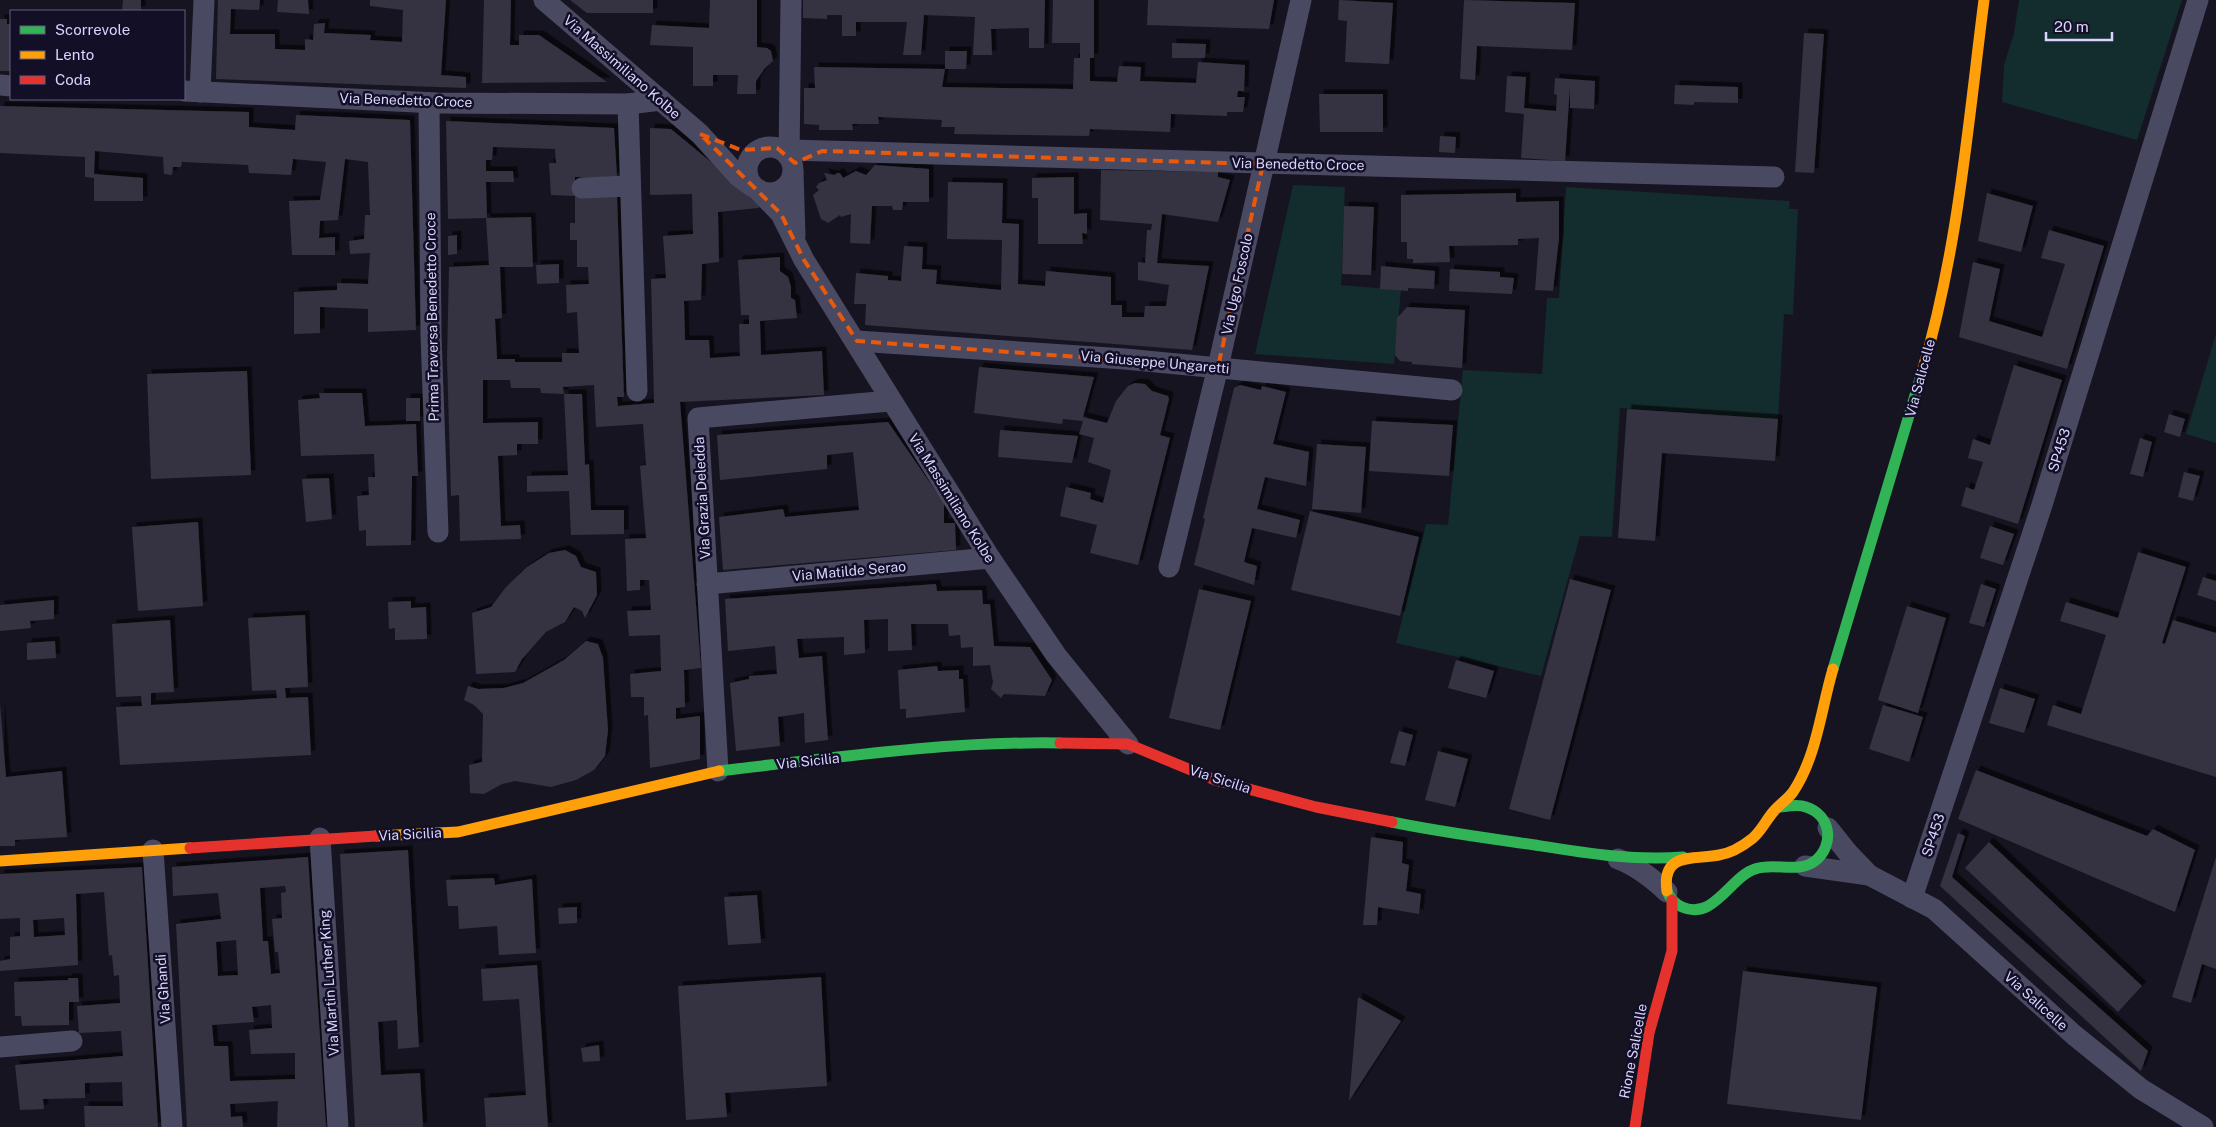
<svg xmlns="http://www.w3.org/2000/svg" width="2216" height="1127" font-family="'Public Sans',sans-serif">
  <defs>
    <filter id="shadow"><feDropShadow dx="4.5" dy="-4.5" stdDeviation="0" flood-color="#0009"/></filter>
  </defs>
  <rect width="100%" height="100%" fill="#161421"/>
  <g fill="#132c2d">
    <polygon points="2019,0 2182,0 2137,140 2002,102 2004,65 2014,33"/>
    <polygon points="1293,185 1345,187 1341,285 1401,290 1394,364 1255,354"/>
    <polygon points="1566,187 1790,201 1789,209 1798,209 1793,315 1784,314 1778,419 1620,408 1612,537 1580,536 1541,676 1396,643 1426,524 1448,525 1463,370 1542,374 1547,298 1559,298"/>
    <polygon points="2216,334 2216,443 2186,434"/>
  </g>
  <g fill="#343243" fill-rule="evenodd" filter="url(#shadow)">
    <polygon points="123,0 141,0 141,11 122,11"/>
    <polygon points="218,0 260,0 259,10 231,9 230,34 275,34 275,49 305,50 305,39 313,40 314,24 325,23 324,33 371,35 370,40 402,42 403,10 370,6 370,0 446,0 441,75 466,77 466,88 216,79"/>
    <polygon points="278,0 308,0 309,14 277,12"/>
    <polygon points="484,0 511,0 510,45 519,45 519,35 539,35 607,82 482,83"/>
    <polygon points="570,0 653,0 653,13 587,13"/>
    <polygon points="710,0 757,0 757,47 767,48 771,51 773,61 765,68 756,81 756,94 737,94 738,75 713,75 713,86 693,86 693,47 650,45 652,25 709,28"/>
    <polygon points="803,0 1045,0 1044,48 1029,48 1029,28 991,29 992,55 973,55 975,17 924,15 921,55 903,55 907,22 856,22 856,36 842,36 842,15 827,15 827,19 803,18"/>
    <polygon points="1053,0 1094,0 1094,58 1090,58 1090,81 1117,82 1119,66 1141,67 1140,81 1196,83 1198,62 1245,65 1244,91 1238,91 1237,97 1245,97 1243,112 1227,112 1227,116 1171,114 1170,132 1090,129 1089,136 954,134 955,127 941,127 942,120 878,117 879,124 852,124 853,130 819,130 819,125 804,124 804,88 815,88 814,67 945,69 942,87 1073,89 1074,58 1080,58 1080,43 1052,43"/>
    <polygon points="1148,0 1274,0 1269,29 1147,25"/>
    <polygon points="1339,0 1393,3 1389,64 1345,62 1347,21 1338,20"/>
    <polygon points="1464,0 1575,3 1572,50 1477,46 1475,80 1460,79"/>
    <polygon points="0,19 7,19 7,24 11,24 11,71 0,71"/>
    <polygon points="1804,33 1824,34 1814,173 1795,172"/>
    <polygon points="1172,43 1206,44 1205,58 1172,58"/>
    <polygon points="945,51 967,51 966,69 945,69"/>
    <polygon points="1507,76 1526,77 1524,108 1556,111 1557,95 1554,94 1555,78 1595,81 1594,109 1570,108 1570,86 1565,161 1521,158 1524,114 1505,112"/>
    <polygon points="1675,85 1738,87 1738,103 1694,102 1694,105 1674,104"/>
    <polygon points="1319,94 1383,94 1383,132 1320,132"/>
    <polygon points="0,106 249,112 249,127 295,130 296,115 410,120 416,330 368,332 368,309 320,307 320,333 294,334 294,292 337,290 337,283 368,284 370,253 350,254 349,241 364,239 365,215 370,215 368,162 345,159 338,220 320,221 319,238 335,237 335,255 292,255 289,201 320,200 326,162 293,159 291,175 249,173 248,165 182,162 181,167 173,167 172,175 164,174 163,157 95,151 94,174 143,178 143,201 94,201 94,178 85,177 85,157 0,153"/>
    <polygon points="446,121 614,128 617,177 575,177 575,196 551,195 549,163 556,163 555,149 493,147 492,160 486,160 486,171 513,171 514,182 486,182 487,218 531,217 533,267 500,267 502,318 495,319 497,359 515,359 515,362 562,362 562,353 579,353 577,312 567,313 566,285 589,284 588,267 577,267 577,240 570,240 570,223 575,223 575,196 617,196 624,397 617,397 618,406 654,403 651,279 666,278 663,236 693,234 692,194 650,195 650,128 671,129 763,205 758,208 718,212 719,262 702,264 701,300 684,301 685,340 709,340 710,358 740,356 739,324 749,324 749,315 741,315 738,260 780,257 780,271 788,277 791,287 791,298 795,300 797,318 760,321 761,355 822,351 824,395 680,402 701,668 684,670 685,707 676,708 676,719 700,716 700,759 650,768 648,715 644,716 644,697 631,697 630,674 661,671 660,635 629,636 627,611 651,610 649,580 640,580 640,590 627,591 625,539 646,538 640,466 646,465 643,424 596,427 594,385 563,387 564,394 541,393 540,388 511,388 510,380 483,380 483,423 538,422 538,444 517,444 517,455 498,456 501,526 520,525 521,539 460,541 459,495 451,496 447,360 449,267 489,265 486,218 448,219"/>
    <polygon points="1440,136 1456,137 1455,153 1439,152"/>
    <polygon points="875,165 929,169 929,202 903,202 902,210 893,210 892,206 872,206 870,244 850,243 851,214 841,217 840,215 828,223 821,219 813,195 819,190 816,187 819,183 827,180 824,173 835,175 837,173 840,173 843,178 856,171 866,175"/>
    <polygon points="1101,170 1218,172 1218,177 1230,180 1218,222 1162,214 1157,263 1209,266 1192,350 865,325 866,304 854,304 856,273 888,276 888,280 901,281 904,246 923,247 922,269 937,270 936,284 1001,290 1002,240 947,239 948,182 1003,183 1002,223 1019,224 1018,284 1045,286 1046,271 1111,277 1111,305 1122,305 1122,317 1144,317 1145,306 1166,306 1169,285 1138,280 1138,262 1145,263 1147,230 1151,230 1152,224 1100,220"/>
    <polygon points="1074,177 1074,214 1087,213 1087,234 1082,233 1083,244 1038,244 1038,198 1032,198 1032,178"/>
    <polygon points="1516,193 1516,202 1559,201 1559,238 1553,291 1535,290 1539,238 1518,239 1518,245 1449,246 1450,262 1413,263 1413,259 1407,259 1407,242 1401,242 1401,195"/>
    <polygon points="1987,193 2033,206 2021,252 1978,241"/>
    <polygon points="1344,206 1374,207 1371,275 1342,274"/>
    <polygon points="2049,230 2104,246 2067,369 1959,337 1973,262 2000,269 1989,321 2042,337 2065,264 2041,258"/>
    <polygon points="457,235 457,254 448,255 448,236"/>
    <polygon points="559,264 559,283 537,284 536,265"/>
    <polygon points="1381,266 1435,271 1434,289 1408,288 1408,291 1380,289"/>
    <polygon points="1450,269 1500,272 1500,277 1514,278 1512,294 1449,291"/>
    <polygon points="1407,307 1465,310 1462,368 1412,364 1412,362 1400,361 1395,355 1397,318"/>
    <polygon points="2014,365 2062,380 2018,524 1961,506 1966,487 1974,490 1983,462 1968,458 1973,439 1990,445"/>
    <polygon points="979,367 1094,377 1083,417 1107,423 1116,401 1128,386 1135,383 1145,384 1152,391 1168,396 1169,399 1160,435 1170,438 1138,565 1090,553 1097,525 1060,516 1066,487 1091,493 1090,499 1103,503 1111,470 1088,462 1094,438 1079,434 1083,421 1063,419 1062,424 974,413"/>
    <polygon points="247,371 251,475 151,479 147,374"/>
    <polygon points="1240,385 1261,390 1262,386 1286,392 1273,444 1309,452 1306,486 1265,477 1257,509 1300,520 1296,538 1252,528 1244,562 1257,566 1254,585 1194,565 1205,519 1203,518 1234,388"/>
    <polygon points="319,393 362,393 365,426 416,424 418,476 412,476 411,545 366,546 366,530 359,531 357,496 369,495 368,477 375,477 374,454 301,456 298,400 320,398"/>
    <polygon points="564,394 582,394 585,465 589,464 591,510 624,510 624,534 571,535 569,491 527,492 527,476 568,475"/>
    <rect x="406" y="398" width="14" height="23"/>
    <polygon points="1627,409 1778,419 1775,461 1662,453 1655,541 1618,538"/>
    <polygon points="2169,414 2185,419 2180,437 2164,432"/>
    <polygon points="1372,421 1453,425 1449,476 1369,471"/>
    <polygon points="888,422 944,503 944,523 955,523 956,550 723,570 719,517 783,509 785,517 859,510 853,452 827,455 827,469 720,480 717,435"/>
    <polygon points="1000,430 1078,436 1072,463 998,457"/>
    <polygon points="2140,438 2152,442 2143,477 2130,474"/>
    <polygon points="1317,444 1366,447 1361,513 1312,509"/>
    <polygon points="2184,472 2200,476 2193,501 2178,497"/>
    <polygon points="329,478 332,519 306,522 302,479"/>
    <polygon points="1310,511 1419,537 1400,616 1291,590"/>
    <polygon points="198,522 203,606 138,611 132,527"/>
    <polygon points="1990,526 2014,534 2003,565 1980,558"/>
    <polygon points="565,550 576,556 581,567 596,572 597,595 585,618 582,611 574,607 565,622 546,632 522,659 515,672 476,674 472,613 491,607 506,587 527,567 549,553"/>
    <polygon points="2138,552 2186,567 2162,643 2165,644 2173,620 2216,633 2216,777 2047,725 2053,705 2081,714 2106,635 2060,621 2066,602 2118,618"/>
    <polygon points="2203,577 2216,581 2216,601 2197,595"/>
    <polygon points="1570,579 1611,590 1550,820 1509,809"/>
    <polygon points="936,584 937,591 982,590 983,604 990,604 994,646 1030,647 1052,680 1045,696 1004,694 1001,698 991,689 993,682 990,665 973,666 973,647 961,648 960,635 949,636 948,624 911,624 912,650 888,651 888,619 864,620 865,653 844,655 844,637 797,639 799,658 822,656 828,740 805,743 804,713 778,717 780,746 736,751 730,683 749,679 749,676 777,674 775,646 728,651 725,599"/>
    <polygon points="1981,584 1996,589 1984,627 1969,623"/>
    <polygon points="1199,589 1251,601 1220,730 1169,718"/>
    <polygon points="54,600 54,619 30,621 31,628 0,631 0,605"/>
    <polygon points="411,601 411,608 426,607 427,639 395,640 395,628 389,629 388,602"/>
    <polygon points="1907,606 1946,618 1918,713 1878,700"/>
    <polygon points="305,615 308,687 285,688 286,698 308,697 311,755 120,765 116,707 142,706 141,696 116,697 112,624 170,620 174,692 151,693 151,705 277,698 276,690 252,691 248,618"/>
    <polygon points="55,641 56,658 27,660 27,643"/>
    <polygon points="586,641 598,644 603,658 608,730 605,756 594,770 576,780 551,787 515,781 502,784 484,794 470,793 469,765 482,762 483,714 474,705 464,700 468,686 478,689 504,688 523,683 564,660"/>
    <polygon points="1456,660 1494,671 1486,698 1448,688"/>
    <polygon points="937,666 938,671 959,670 959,679 963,679 965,712 906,718 906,709 900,709 898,670"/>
    <polygon points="2000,688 2035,699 2024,733 1989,723"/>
    <polygon points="0,704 6,777 62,771 67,837 15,840 15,846 0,846"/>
    <polygon points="1883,705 1923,717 1909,762 1869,749"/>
    <polygon points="1399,731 1413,735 1405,766 1390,763"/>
    <polygon points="1438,751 1468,759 1455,807 1425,800"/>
    <polygon points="1976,770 2147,836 2153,829 2195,850 2175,912 1958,819"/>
    <polygon points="1958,833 1965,836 1952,877 2148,1051 2141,1071 1940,886"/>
    <polygon points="1371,837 1403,842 1402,863 1409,865 1406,891 1421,894 1419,914 1378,907 1377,925 1363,925"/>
    <polygon points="1989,842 2142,986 2118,1012 1965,868"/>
    <polygon points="408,850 419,1047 398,1049 397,1020 378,1022 381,1075 420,1073 423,1127 355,1127 340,854"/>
    <path d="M 308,857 L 326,1127 L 277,1127 L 278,1101 L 230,1104 L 231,1117 L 242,1116 L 243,1127 L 187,1127 L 176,924 L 221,919 L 218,893 L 173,896 L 172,867 ZM 285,886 L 286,892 L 281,893 L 282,918 L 272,919 L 275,952 L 278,952 L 280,973 L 271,974 L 268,941 L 263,941 L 260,888 ZM 236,940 L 238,975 L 218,976 L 216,942 ZM 271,1005 L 272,1028 L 249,1030 L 251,1054 L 295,1053 L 295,1079 L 230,1081 L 228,1046 L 214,1046 L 212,1025 L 254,1022 L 252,1007 Z"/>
    <polygon points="2216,857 2216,969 2202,964 2191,1003 2172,997"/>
    <path d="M 142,867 L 158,1127 L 85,1127 L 84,1106 L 123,1106 L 122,1082 L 85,1083 L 85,1098 L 43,1099 L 44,1109 L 20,1110 L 15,1065 L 123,1056 L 121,1031 L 79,1033 L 77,1006 L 120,1003 L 119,975 L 114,976 L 112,955 L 109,956 L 104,892 L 76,894 L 78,965 L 0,971 L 0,961 L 10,959 L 10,937 L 20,936 L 20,918 L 0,919 L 0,874 ZM 64,918 L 65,935 L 34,937 L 33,920 Z"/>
    <polygon points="494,878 495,885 532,879 536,953 499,955 497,926 459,929 458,906 448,906 446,880"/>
    <polygon points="757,895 761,943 728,945 724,897"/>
    <polygon points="577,907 577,923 559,924 558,908"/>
    <polygon points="537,965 548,1127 486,1127 484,1098 526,1095 519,999 483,1001 481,969"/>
    <polygon points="1743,971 1877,987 1861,1120 1727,1104"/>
    <polygon points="821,977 827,1086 725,1093 727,1117 686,1120 678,986"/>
    <polygon points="68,978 78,978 79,1002 69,1002 69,1025 22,1026 21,1016 15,1016 14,982 68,980"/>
    <polygon points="1358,997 1401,1021 1349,1101"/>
    <polygon points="599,1045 600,1061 583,1062 581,1048"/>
  </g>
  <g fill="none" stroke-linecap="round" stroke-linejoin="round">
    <g stroke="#4a4962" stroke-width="21">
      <polyline points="544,0 700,134 739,177 753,187"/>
      <polyline points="0,85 11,86"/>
      <polyline points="184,91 437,103 628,104 661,100"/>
      <polyline points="200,92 204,0"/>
      <polyline points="429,103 431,335 438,532"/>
      <polyline points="628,104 637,391"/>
      <circle cx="770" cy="170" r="23"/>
      <polyline points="789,150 1774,177"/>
      <polyline points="789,157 791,0"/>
      <polyline points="793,172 795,236"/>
      <polyline points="582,188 630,186"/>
      <polyline points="759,191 781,214 804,260 990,558 1056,655 1128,744"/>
      <polyline points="857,341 1125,359 1452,390"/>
      <polyline points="1169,567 1218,367 1301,0"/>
      <polyline points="707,584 990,558"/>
      <polyline points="718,771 698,418 890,401"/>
      <polyline points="1828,828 1848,853 1869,875 1934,909 2074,1035 2141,1089 2203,1127"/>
      <polyline points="320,838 338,1127"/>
      <polyline points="153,850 172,1127"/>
      <path d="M 1618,859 C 1637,866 1652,878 1667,892"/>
      <polyline points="1805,866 1869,875"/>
      <polyline points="1912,898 2042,505 2198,0"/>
      <polyline points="0,1047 72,1041"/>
    </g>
    <g stroke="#30b455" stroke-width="11">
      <polyline points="1833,669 1922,372"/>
      <path d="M 719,771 C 832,758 946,741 1060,743"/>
      <path d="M 1392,822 C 1440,832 1487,838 1535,845 C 1585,853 1633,861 1683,857"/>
      <path d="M 1667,891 C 1670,899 1675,904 1682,907 C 1714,921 1730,877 1755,869 C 1774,862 1798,874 1815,861 C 1835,845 1831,815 1806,807 C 1798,804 1789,806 1780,807"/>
    </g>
    <g stroke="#ff9f0a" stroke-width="11">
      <path d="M 1922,372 C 1958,251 1968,124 1984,0"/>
      <polyline points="376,836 458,832 719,771"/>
      <polyline points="0,861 190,848"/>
      <path d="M 1667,891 C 1661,851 1695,860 1719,855 C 1732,853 1743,846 1753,838 C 1762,830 1766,820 1774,811 C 1780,804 1788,799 1793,792 C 1817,756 1821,709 1833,669"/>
    </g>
    <g stroke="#e5322d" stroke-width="11">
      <polyline points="1060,743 1128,744 1215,780 1316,807 1392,822"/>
      <polyline points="190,848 376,836"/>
      <polyline points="1635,1127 1649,1033 1672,951 1672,900"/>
    </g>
  </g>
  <path fill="none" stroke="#e8590c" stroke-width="4" stroke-dasharray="10 6" stroke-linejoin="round" d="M 700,134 L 741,150 L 777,148 L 795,163 L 822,151 L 1263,164 L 1218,367 L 857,341 L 804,260 L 781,214 Z"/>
  <g text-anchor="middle" stroke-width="5" stroke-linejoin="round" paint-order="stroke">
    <g font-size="14" fill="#d9d4ff" stroke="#130f26">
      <text transform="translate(622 67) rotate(41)" y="5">Via Massimiliano Kolbe</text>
      <text transform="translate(406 100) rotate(2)" y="5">Via Benedetto Croce</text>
      <text transform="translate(1298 164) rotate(1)" y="5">Via Benedetto Croce</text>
      <text transform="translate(1237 284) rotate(-78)" y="5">Via Ugo Foscolo</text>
      <text transform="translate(432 317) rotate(-91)" y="5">Prima Traversa Benedetto Croce</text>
      <text transform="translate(1155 362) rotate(5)" y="5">Via Giuseppe Ungaretti</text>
      <text transform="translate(1920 378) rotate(-75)" y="5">Via Salicelle</text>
      <text transform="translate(2059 450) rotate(-73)" y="5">SP453</text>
      <text transform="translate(702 498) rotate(-93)" y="5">Via Grazia Deledda</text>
      <text transform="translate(952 498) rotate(58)" y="5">Via Massimiliano Kolbe</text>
      <text transform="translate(849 571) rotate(-5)" y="5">Via Matilde Serao</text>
      <text transform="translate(808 761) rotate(-6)" y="5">Via Sicilia</text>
      <text transform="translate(1220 779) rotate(18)" y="5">Via Sicilia</text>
      <text transform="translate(410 834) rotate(-3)" y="5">Via Sicilia</text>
      <text transform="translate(1933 835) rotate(-72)" y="5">SP453</text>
      <text transform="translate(329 983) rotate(-94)" y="5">Via Martin Luther King</text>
      <text transform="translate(163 989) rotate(-94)" y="5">Via Ghandi</text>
      <text transform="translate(2036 1001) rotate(42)" y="5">Via Salicelle</text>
      <text transform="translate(1633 1051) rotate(-79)" y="5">Rione Salicelle</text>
    </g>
  </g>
  <rect x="10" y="10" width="175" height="90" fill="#130f26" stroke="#625e7d"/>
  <rect x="20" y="26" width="25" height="8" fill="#30b455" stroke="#625e7d"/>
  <text x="55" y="35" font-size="15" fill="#d9d4ff">Scorrevole</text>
  <rect x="20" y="51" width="25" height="8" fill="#ff9f0a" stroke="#625e7d"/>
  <text x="55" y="60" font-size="15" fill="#d9d4ff">Lento</text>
  <rect x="20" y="76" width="25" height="8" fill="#e5322d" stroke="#625e7d"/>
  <text x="55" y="85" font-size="15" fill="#d9d4ff">Coda</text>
  <path d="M2046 32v8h66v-8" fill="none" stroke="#d9d4ff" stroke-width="2.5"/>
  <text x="2054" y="32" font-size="15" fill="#d9d4ff" stroke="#130f26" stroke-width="4" paint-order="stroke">20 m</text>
</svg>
